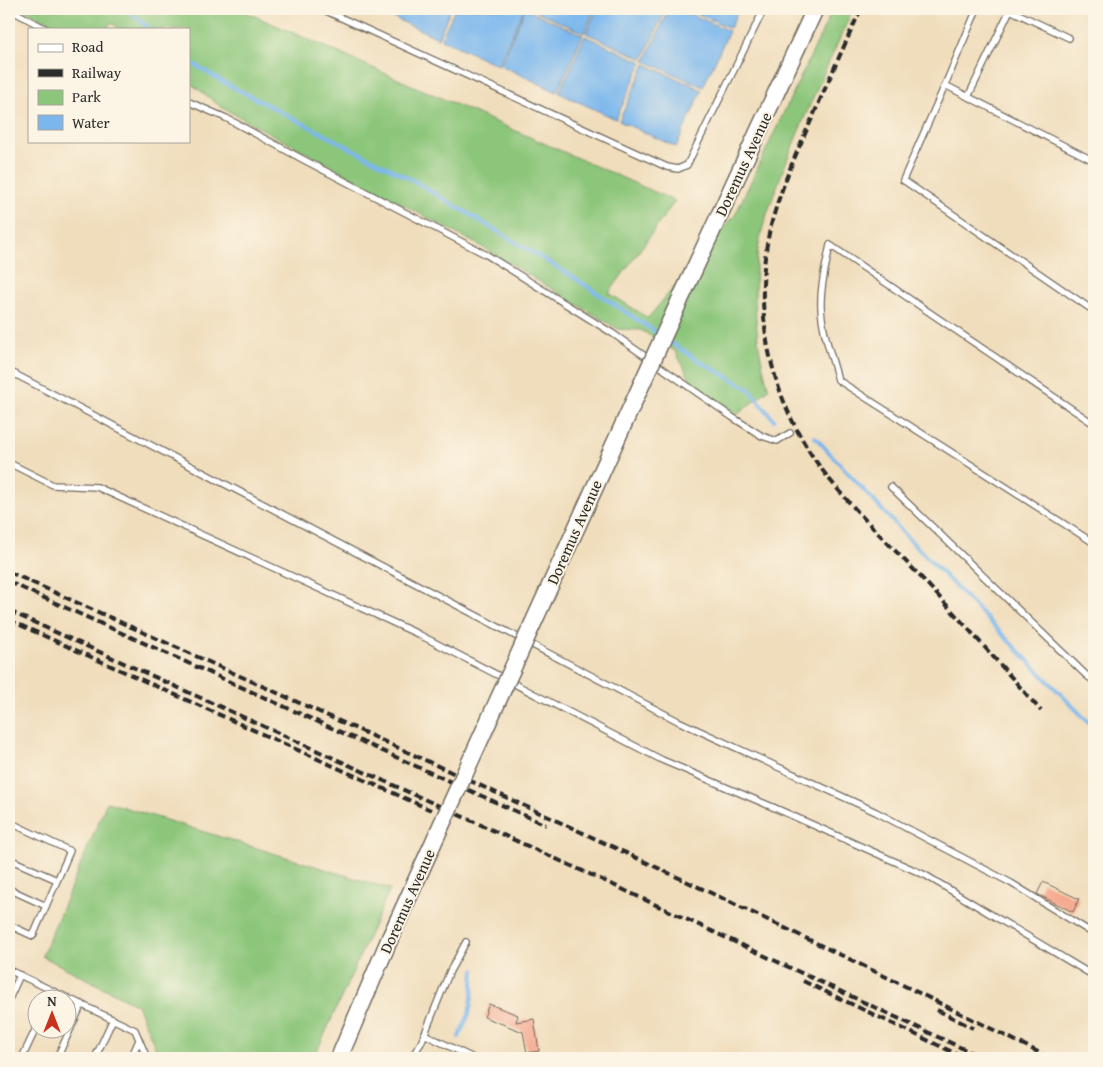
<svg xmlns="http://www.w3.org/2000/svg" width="1103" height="1067" font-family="'Gentium Book Plus',serif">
  <rect width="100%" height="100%" fill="#fcf5e5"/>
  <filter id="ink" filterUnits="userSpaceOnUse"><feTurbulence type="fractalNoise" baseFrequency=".02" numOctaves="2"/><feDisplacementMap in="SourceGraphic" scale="10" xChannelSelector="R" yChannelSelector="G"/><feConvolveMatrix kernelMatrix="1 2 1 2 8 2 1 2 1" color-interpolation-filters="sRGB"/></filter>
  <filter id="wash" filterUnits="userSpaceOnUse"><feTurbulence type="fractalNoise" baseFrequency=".0096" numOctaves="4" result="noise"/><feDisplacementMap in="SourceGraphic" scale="20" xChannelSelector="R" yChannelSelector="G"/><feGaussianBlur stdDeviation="1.12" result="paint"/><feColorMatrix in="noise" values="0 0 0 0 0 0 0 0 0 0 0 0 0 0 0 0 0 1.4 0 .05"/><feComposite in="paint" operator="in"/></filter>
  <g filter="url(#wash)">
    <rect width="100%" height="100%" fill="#f0ddbc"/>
    <g fill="#8cc67a" stroke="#5c7852">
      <path d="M 22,9 L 239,9 L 675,201 L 609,293 L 648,318 L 735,215 L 833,9 L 853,9 C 829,63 803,117 782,173 C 773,198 762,223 758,249 C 752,295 755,345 769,389 L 738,414 L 693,384 L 675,351 L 641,330 L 618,329 L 484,248 L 221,107 L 189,82 L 189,29 L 119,29 L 111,22 L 107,29 L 64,29 Z"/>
      <polygon points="107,802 390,889 314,1058 160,1058 137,1005 42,956"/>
    </g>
    <g fill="#7bb7ed" stroke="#53718c">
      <polygon points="382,9 451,9 438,38 381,12"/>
      <polygon points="455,9 524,9 498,65 441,39"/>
      <polygon points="525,9 583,35 557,92 500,65"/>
      <polygon points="531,9 595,9 584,33"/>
      <polygon points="597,9 666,9 643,59 586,33"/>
      <polygon points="669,9 679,9 729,31 703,87 645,61"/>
      <polygon points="687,9 739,9 730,28"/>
      <polygon points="585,36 642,62 616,119 559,93"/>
      <polygon points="645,64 702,90 676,147 619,121"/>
    </g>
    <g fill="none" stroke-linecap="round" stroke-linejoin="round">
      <g stroke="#7bb7ed" stroke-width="4">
        <polyline points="126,9 150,29"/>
        <polyline points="189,61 223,82 414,181 573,277 660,335"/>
        <polyline points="666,339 696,359 749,389 774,420"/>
        <polyline points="815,437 907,537 1094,728"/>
        <polyline points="459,1037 469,1014 472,998 474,970"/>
      </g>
    </g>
    <g id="blocks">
      <g fill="#f5a48a">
        <polygon points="1043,882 1079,899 1073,912 1037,894"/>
        <polygon points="489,1004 518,1015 516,1022 534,1019 539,1051 527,1053 523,1032 484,1017"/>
      </g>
    </g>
  </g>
  <g filter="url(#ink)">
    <use href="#blocks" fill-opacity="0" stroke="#70695e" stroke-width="1"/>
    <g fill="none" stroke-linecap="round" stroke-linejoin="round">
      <defs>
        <g id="lane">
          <polyline points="9,9 46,29"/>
          <polyline points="322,9 667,167 678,169 687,165 764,9"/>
          <polyline points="945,85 977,9"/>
          <polyline points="968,97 1010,10 1069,38"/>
          <polyline points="189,102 226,118 306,161 487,255 612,333 732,417 762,436 777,441 790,433"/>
          <polyline points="1094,161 945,85 903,180 1094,311"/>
          <polyline points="9,371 678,721 876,812 1011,883 1094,934"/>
          <path d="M 1094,424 L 830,245 C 826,266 820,286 821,307 C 822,332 832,357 838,380 L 1094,543"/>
          <polyline points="9,463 53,485 97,487 418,634 662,760 775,808 925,875 1094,976"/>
          <polyline points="891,487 1086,675 1094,681"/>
          <polyline points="9,822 70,851 33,936 9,925"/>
          <polyline points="9,859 57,880"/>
          <polyline points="9,889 46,906"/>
          <polyline points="9,970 135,1030 147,1058"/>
          <polyline points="9,999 20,975"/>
          <polyline points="48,1000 52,991"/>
          <polyline points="424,1034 473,1058"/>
          <polyline points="22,1058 38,1024"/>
          <polyline points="57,1058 82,1004"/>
          <polyline points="95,1058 113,1019"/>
          <polyline points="131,1058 139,1040"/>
          <polyline points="411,1058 421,1043 450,971 466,942"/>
        </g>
        <g id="secondary">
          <polyline points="679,302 815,9"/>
          <polyline points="339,1058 390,938"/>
        </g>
      </defs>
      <use href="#lane" stroke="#70695e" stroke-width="8"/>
      <use href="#secondary" stroke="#70695e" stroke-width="19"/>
      <use href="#lane" stroke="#fff" stroke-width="5.5"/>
      <use href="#secondary" stroke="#fff" stroke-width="16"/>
      <g stroke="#2b2b2b" stroke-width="4" stroke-dasharray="8 4" stroke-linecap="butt">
        <path d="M 861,9 C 845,44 829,79 814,114 C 797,151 780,189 770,229 C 750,317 773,410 830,480 C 857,513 888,543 917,573 C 959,618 1000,664 1041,711"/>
        <path d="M 9,572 C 358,729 708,886 1050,1058"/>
        <polyline points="9,582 546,825"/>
        <polyline points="9,611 607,882 983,1058"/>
        <polyline points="9,620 431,810"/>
        <polyline points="803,981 965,1058"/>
        <polyline points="937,1010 973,1028"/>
      </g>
      <defs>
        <polyline id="secondary-bridge" points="390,938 679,302"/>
      </defs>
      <use href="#secondary-bridge" stroke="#70695e" stroke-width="19" stroke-linecap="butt"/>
      <use href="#secondary-bridge" stroke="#fff" stroke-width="16"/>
    </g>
  </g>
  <g text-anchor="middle" stroke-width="4" stroke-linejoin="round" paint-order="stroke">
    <g font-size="16" fill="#2b2b2b" stroke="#fcf5e5">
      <text transform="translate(743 164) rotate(-65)" y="6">Doremus Avenue</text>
      <text transform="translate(574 532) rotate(-66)" y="6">Doremus Avenue</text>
      <text transform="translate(407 901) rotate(-66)" y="6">Doremus Avenue</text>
    </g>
  </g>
  <rect width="1103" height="1067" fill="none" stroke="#fcf5e5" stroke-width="30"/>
  <rect x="28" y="28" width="162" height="115" fill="#fcf5e5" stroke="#a8a49b"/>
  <rect x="38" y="44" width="25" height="8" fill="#ffffff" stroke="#a8a49b"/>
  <text x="72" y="52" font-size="15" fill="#2b2b2b">Road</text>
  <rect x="38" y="69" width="25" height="8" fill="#2b2b2b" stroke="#a8a49b"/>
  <text x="72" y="78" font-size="15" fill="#2b2b2b">Railway</text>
  <rect x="38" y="90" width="25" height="15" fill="#8cc67a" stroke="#a8a49b"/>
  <text x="72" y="102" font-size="15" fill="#2b2b2b">Park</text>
  <rect x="38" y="115" width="25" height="15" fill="#7bb7ed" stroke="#a8a49b"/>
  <text x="72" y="128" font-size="15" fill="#2b2b2b">Water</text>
  <g transform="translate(52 1014)"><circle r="24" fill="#fcf5e5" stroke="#a8a49b"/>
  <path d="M0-4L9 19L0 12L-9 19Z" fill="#c8321e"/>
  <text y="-8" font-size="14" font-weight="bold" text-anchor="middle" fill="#2b2b2b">N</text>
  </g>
</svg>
